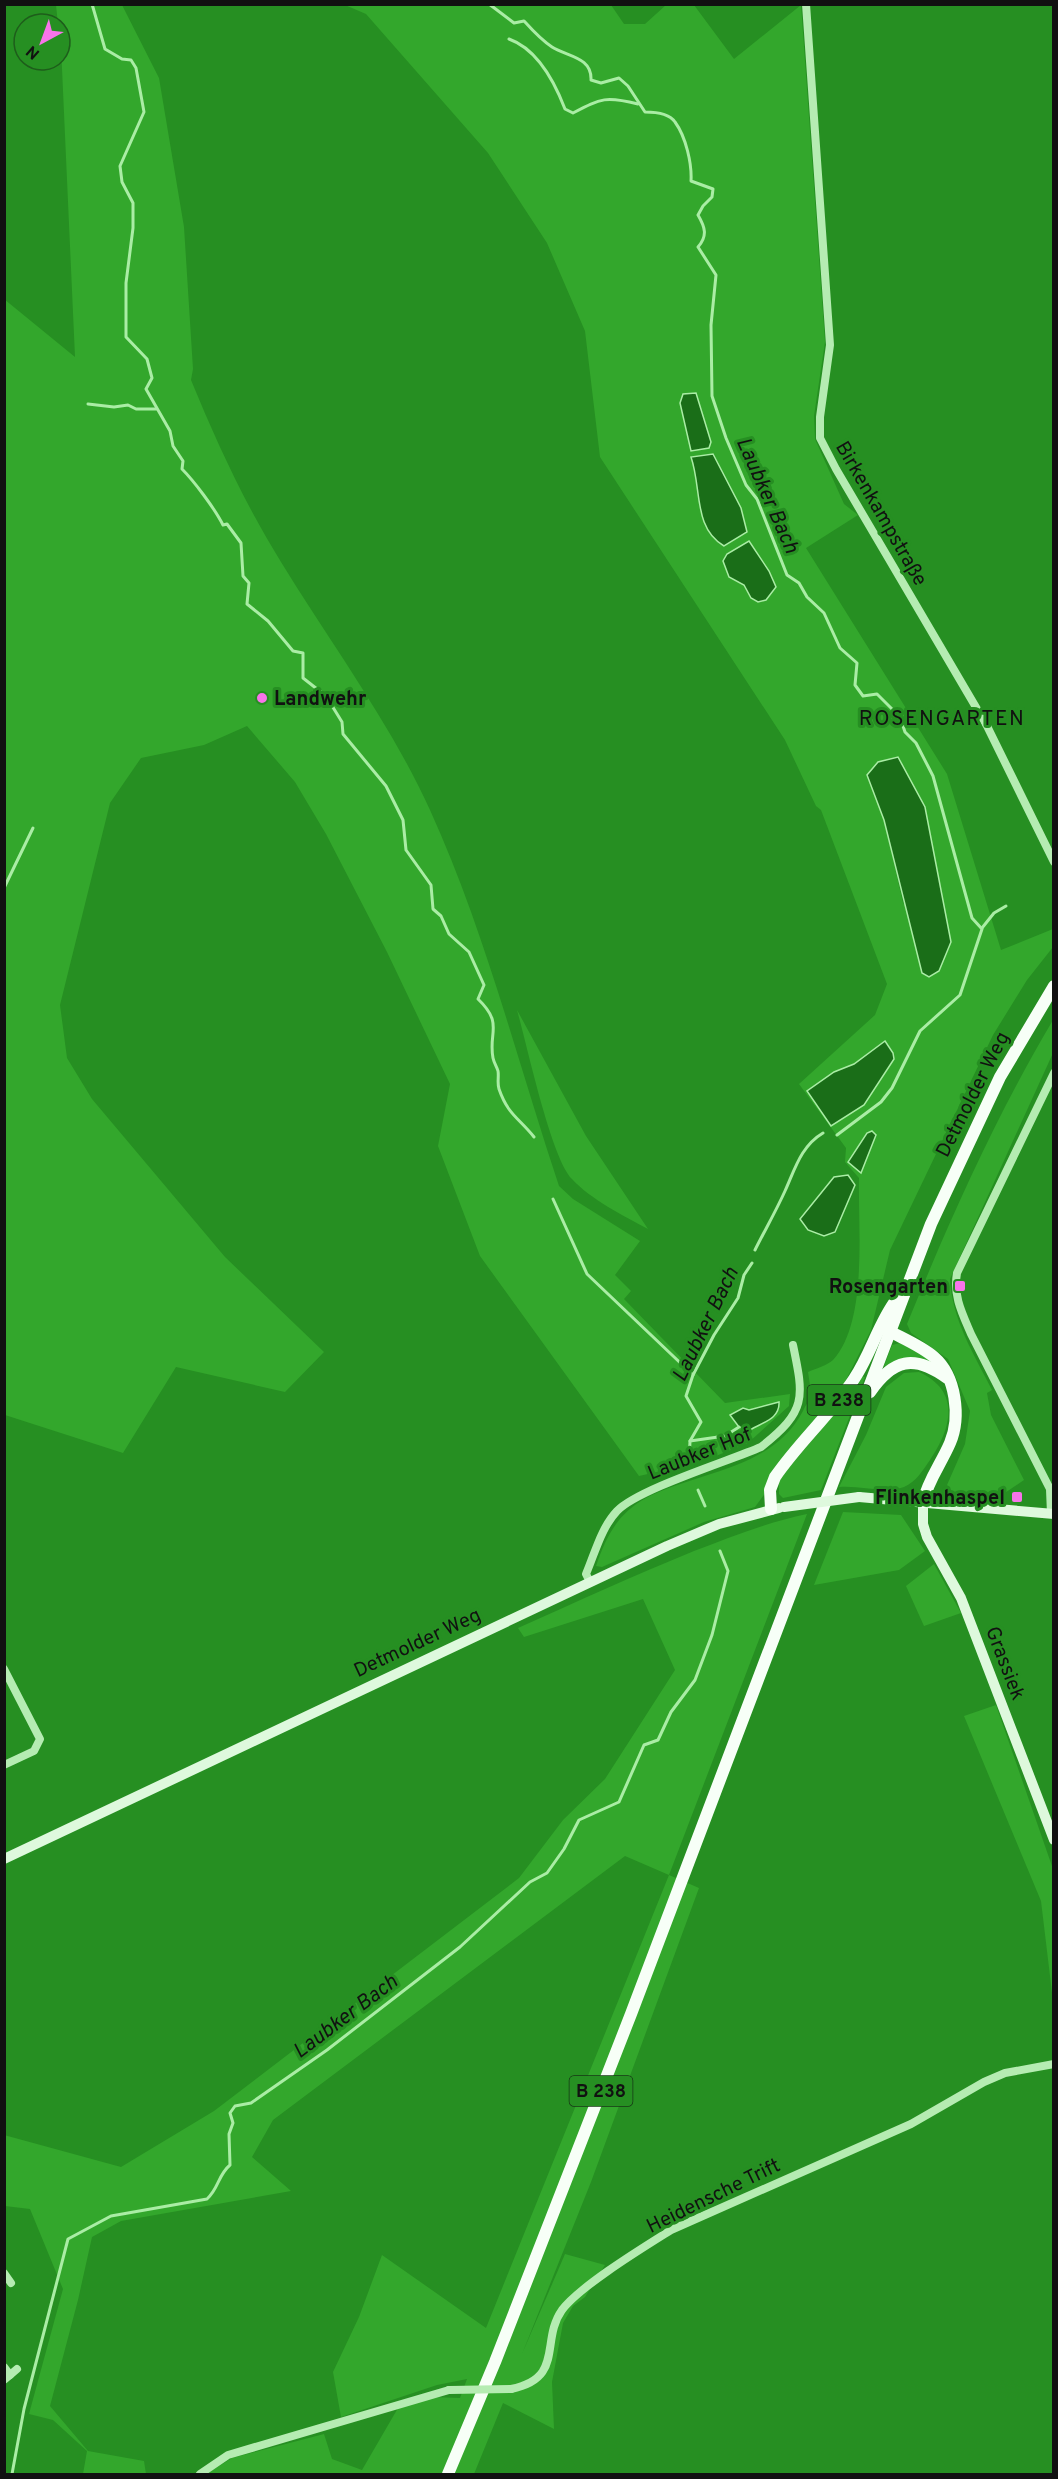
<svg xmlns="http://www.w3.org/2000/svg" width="1058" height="2479" font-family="Overpass,sans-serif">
  <rect width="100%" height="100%" fill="#268f22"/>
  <g fill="#33a72c" fill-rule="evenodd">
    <path d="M 56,5 L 122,5 L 159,78 L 184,227 L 193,369 L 191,380 C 217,443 245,504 281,562 C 330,642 391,724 430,810 C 485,931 517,1060 559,1186 L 573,1199 L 640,1241 L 615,1275 L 631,1291 L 624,1299 L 725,1403 L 790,1394 L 789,1406 L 748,1443 L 701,1462 L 639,1476 L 480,1256 L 438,1146 L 450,1084 L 387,952 L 326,834 L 295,782 L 247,726 L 204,745 L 141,758 L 110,803 L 60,1005 L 67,1058 L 92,1099 L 225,1257 L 324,1352 L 285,1392 L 176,1367 L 123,1453 L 5,1415 L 4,299 L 75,357 L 60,24 L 58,24 Z"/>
    <path d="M 345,5 L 611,5 L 624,24 L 645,24 L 666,5 L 694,5 L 734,59 L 801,5 L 825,342 L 814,416 L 815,439 L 844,504 L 858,515 L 806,548 L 947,774 L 1001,950 L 1053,929 L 1053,947 L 1027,980 L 993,1035 L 890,1250 L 871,1330 L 842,1388 L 755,1507 L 704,1522 L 602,1567 L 596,1566 C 606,1537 617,1514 646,1498 C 699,1471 772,1470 803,1411 C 805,1406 810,1400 810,1395 C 811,1388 809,1379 808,1372 C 815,1369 828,1365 833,1360 C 868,1322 858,1228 859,1178 L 845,1162 L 846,1148 L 799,1084 L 875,1015 L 887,984 L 821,810 L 816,806 L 785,740 L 600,457 L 585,331 L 547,243 L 488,153 L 366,14 ZM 898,757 L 951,941 L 903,903 L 884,820 Z"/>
    <path d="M 517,1010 L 586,1136 L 648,1229 C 624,1216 590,1199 572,1179 C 551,1158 527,1045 517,1010 Z"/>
    <path d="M 1053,1020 L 1053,1053 L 950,1279 C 952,1320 974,1354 992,1390 L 987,1393 L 991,1415 L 1024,1480 L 996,1499 L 955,1495 L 947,1485 L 965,1444 L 970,1411 L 948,1359 L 911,1333 L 907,1324 C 951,1217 994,1120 1053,1020 Z"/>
    <polygon points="900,1343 925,1355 932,1363 884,1366 892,1345"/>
    <path d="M 919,1372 C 961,1391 952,1428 930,1460 C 923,1470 916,1482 904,1487 C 885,1494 860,1485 839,1487 L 866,1435 L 886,1387 L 904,1373 Z"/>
    <polygon points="861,1376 865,1377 821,1490 783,1498 779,1494 779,1479 849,1397"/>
    <polygon points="843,1512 901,1515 925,1551 899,1570 814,1585"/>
    <path d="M 807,1514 L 669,1875 L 699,1888 L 591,2182 L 522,2354 L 565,2254 L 605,2265 L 585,2297 L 573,2306 L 563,2323 L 552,2382 L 554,2429 L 503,2403 L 474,2474 L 206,2474 L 232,2458 L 324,2434 L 332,2459 L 362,2470 L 398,2408 L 431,2397 L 460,2398 L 467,2379 L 437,2385 L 341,2417 L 333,2372 L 359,2317 L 382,2255 L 486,2328 L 669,1875 L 625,1856 L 273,2120 L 252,2157 L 291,2191 L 121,2221 L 92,2237 L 78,2300 L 50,2406 L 88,2451 L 144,2461 L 146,2474 L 83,2474 L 87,2451 L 53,2420 L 29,2414 L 63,2289 L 30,2209 L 5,2206 L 4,2135 L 121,2167 L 214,2111 L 519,1878 L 563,1820 L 605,1779 L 675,1670 L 643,1599 L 524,1637 L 518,1628 C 576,1602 635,1575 694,1551 C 731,1537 768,1522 807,1514 Z"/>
    <polygon points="934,1564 961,1613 924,1626 906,1586"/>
    <polygon points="996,1705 1053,1869 1053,2001 1041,1901 964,1716"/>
  </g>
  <g fill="#1a6e18" stroke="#aaeda5" stroke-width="1.5">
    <polygon points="696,393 711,442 709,448 691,451 680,403 683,394"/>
    <path d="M 713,454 L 741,508 L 747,532 L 724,546 C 693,528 702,489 691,457 Z"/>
    <polygon points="749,541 769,571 776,587 766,600 758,602 751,598 744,585 729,577 723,561 727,554"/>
    <polygon points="898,757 925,807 951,942 939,971 929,977 922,973 884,820 867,775 878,762"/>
    <polygon points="885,1041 893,1053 894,1059 864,1105 831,1126 807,1091 834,1072 854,1064"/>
    <polygon points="872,1131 876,1135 861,1173 848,1162 867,1133"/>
    <polygon points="848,1175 855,1185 835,1232 824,1236 808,1230 800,1219 834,1177"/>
    <path d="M 779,1402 C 780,1419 763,1422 750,1430 L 739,1427 L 730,1415 L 743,1408 L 749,1410 Z"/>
  </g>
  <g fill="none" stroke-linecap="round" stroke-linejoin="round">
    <g stroke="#aaeda5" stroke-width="3">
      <path d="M 92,4 L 105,49 L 122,59 L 131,60 L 136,68 L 144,112 L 120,166 L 122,182 L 133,203 L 133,228 L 126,283 L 126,337 L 147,359 L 152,378 L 146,389 L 170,431 L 173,446 L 183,461 L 182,469 C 194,481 215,509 223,525 L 227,524 L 241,543 L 243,576 L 249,583 L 247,604 L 268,621 L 293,651 L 303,653 L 303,678 L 326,696 L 342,722 L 343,734 L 386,786 L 403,820 L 406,850 L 431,885 L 433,909 L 441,916 L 449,934 L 469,952 L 484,985 L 478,999 C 504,1024 488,1032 493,1058 C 494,1063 497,1067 498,1071 C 499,1077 497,1083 499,1089 C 508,1115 519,1118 534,1137"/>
      <path d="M 489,4 L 514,23 L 524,21 C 533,31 541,40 552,47 C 568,57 592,57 591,80 L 601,83 L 619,78 L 628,86 L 645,112 C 656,112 669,113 675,122 C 686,137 692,164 691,181 L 713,189 L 712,197 L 703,206 L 698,215 C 705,227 708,236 698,247 L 716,275 L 711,325 L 712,396 L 726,438 L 746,485 L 757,499 L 787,575 L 799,583 L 807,597 L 824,613 L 840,648 L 857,663 L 855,685 L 863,696 L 877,694 L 900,717 L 905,732 L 916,743 L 933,776 L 972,918 L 982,929 L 960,995 L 920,1031 L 892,1088 L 881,1102 L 837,1135"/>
      <path d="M 509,39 C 537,49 555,83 565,109 L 573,113 C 602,98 606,96 638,104"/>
      <polyline points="88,404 114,407 128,405 136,409 156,409"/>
      <polyline points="4,888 33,828"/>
      <polyline points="982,928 994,913 1006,906"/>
      <polyline points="553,1199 587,1274 693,1375"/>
      <path d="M 755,1250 C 765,1230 776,1211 785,1191 C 795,1169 801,1146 823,1133"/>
      <polyline points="690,1441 725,1436 739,1427"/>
      <polyline points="689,1465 690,1441 701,1422 686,1396 693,1375 714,1335 738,1298 744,1275 752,1263"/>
      <polyline points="698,1490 705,1506"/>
      <path d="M 12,2474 L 24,2409 L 68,2239 L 111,2216 L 207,2199 C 219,2188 218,2175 230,2165 L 229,2134 L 233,2123 L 230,2113 L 235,2106 L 251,2103 L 327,2050 L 460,1947 L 530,1882 L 547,1873 L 564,1849 L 579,1820 L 619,1802 L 644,1745 L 658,1740 L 671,1712 L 695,1680 L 712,1635 L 728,1571 L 720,1551"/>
    </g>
    <g stroke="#b5ecb2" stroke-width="8">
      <polyline points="806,4 830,345 820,417 820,438 836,469 987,726 1054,862"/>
      <path d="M 1051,1514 L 1050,1489 L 971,1334 C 962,1313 953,1296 957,1273 L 1054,1073"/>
      <path d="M 590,1582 L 586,1574 C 595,1553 601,1528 617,1511 C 638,1489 729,1461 761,1447 C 807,1411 804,1398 793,1345"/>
      <polyline points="4,1669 40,1739 34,1751 4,1765"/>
      <polyline points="4,2273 11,2283"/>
      <polyline points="4,2367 10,2375 4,2380"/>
      <polyline points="10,2375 17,2369"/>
      <path d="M 511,2389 C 565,2378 540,2341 562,2310 C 580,2286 644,2247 671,2230 L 911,2124 L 984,2082 L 1005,2073 L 1054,2064"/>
      <polyline points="200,2474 228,2455 449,2390"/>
    </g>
    <g stroke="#def9dd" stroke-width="10">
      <polyline points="859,1497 1054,1514"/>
      <polyline points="923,1502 923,1524 927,1537 961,1598 1054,1840"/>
      <polyline points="4,1859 667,1546 719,1524 779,1508"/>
    </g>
    <g stroke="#f7fff7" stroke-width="12">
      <path d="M 889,1331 C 904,1339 921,1346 934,1357 C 956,1376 961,1417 950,1443 C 941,1464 928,1480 923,1502"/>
      <path d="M 870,1392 C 893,1359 914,1354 947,1378"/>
      <path d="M 771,1509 L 770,1490 L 775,1477 C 799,1442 831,1414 854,1379 C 871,1354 878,1324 896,1300"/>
      <polyline points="448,2474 495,2362 631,2014 931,1224 1000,1077 1054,986"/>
    </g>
    <polyline stroke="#b5ecb2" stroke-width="8" points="449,2390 511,2389"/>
    <polyline stroke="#def9dd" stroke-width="10" points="784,1507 859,1497"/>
  </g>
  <g fill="#f874ea" stroke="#268f22" stroke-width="2">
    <circle cx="262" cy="698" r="6"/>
    <rect x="954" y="1280" width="12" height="12" rx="3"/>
    <rect x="1011" y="1491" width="12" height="12" rx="3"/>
  </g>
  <g text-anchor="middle" stroke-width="6" stroke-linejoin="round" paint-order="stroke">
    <g fill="#268f22" stroke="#173716" stroke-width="1.5">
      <rect x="807.5" y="1385" width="63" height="30" rx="4.5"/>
      <rect x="569.5" y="2076" width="63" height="30" rx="4.5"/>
    </g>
    <g font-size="18" font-weight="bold" fill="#111">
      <text x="839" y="1406">B 238</text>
      <text x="601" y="2097">B 238</text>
    </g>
    <g font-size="20" fill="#111" stroke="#268f22">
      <text transform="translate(882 513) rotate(60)" y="7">Birkenkampstraße</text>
      <text transform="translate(972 1094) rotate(-63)" y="7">Detmolder Weg</text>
      <text transform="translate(699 1453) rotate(-22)" y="7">Laubker Hof</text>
      <text transform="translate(417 1642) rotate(-25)" y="7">Detmolder Weg</text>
      <text transform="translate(1006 1663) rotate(69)" y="7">Grassiek</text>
      <text transform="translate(713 2195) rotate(-26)" y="7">Heidensche Trift</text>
    </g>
    <g font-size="20" font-weight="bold" fill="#111" stroke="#268f22" text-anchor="end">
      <text x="274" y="705" text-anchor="start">Landwehr</text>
      <text x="948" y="1293">Rosengarten</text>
      <text x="1005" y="1504">Flinkenhaspel</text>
    </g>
    <g font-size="21" font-style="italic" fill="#111" stroke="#268f22">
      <text transform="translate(768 495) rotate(66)" y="7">Laubker Bach</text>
      <text transform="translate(705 1324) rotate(-64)" y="7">Laubker Bach</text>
      <text transform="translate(345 2016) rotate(-37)" y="7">Laubker Bach</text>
    </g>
    <g font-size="21" letter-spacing="1.5" fill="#111" stroke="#268f22">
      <text x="942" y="725">ROSENGARTEN</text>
    </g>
  </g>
  <rect width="1058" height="2479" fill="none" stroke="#111111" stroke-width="12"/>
  <g transform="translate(42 42) rotate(221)"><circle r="28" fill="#268f22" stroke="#1e5d1b" stroke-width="1.5"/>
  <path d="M0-4.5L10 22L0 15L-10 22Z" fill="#f874ea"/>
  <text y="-9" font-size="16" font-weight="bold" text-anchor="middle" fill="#111111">N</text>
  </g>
</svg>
